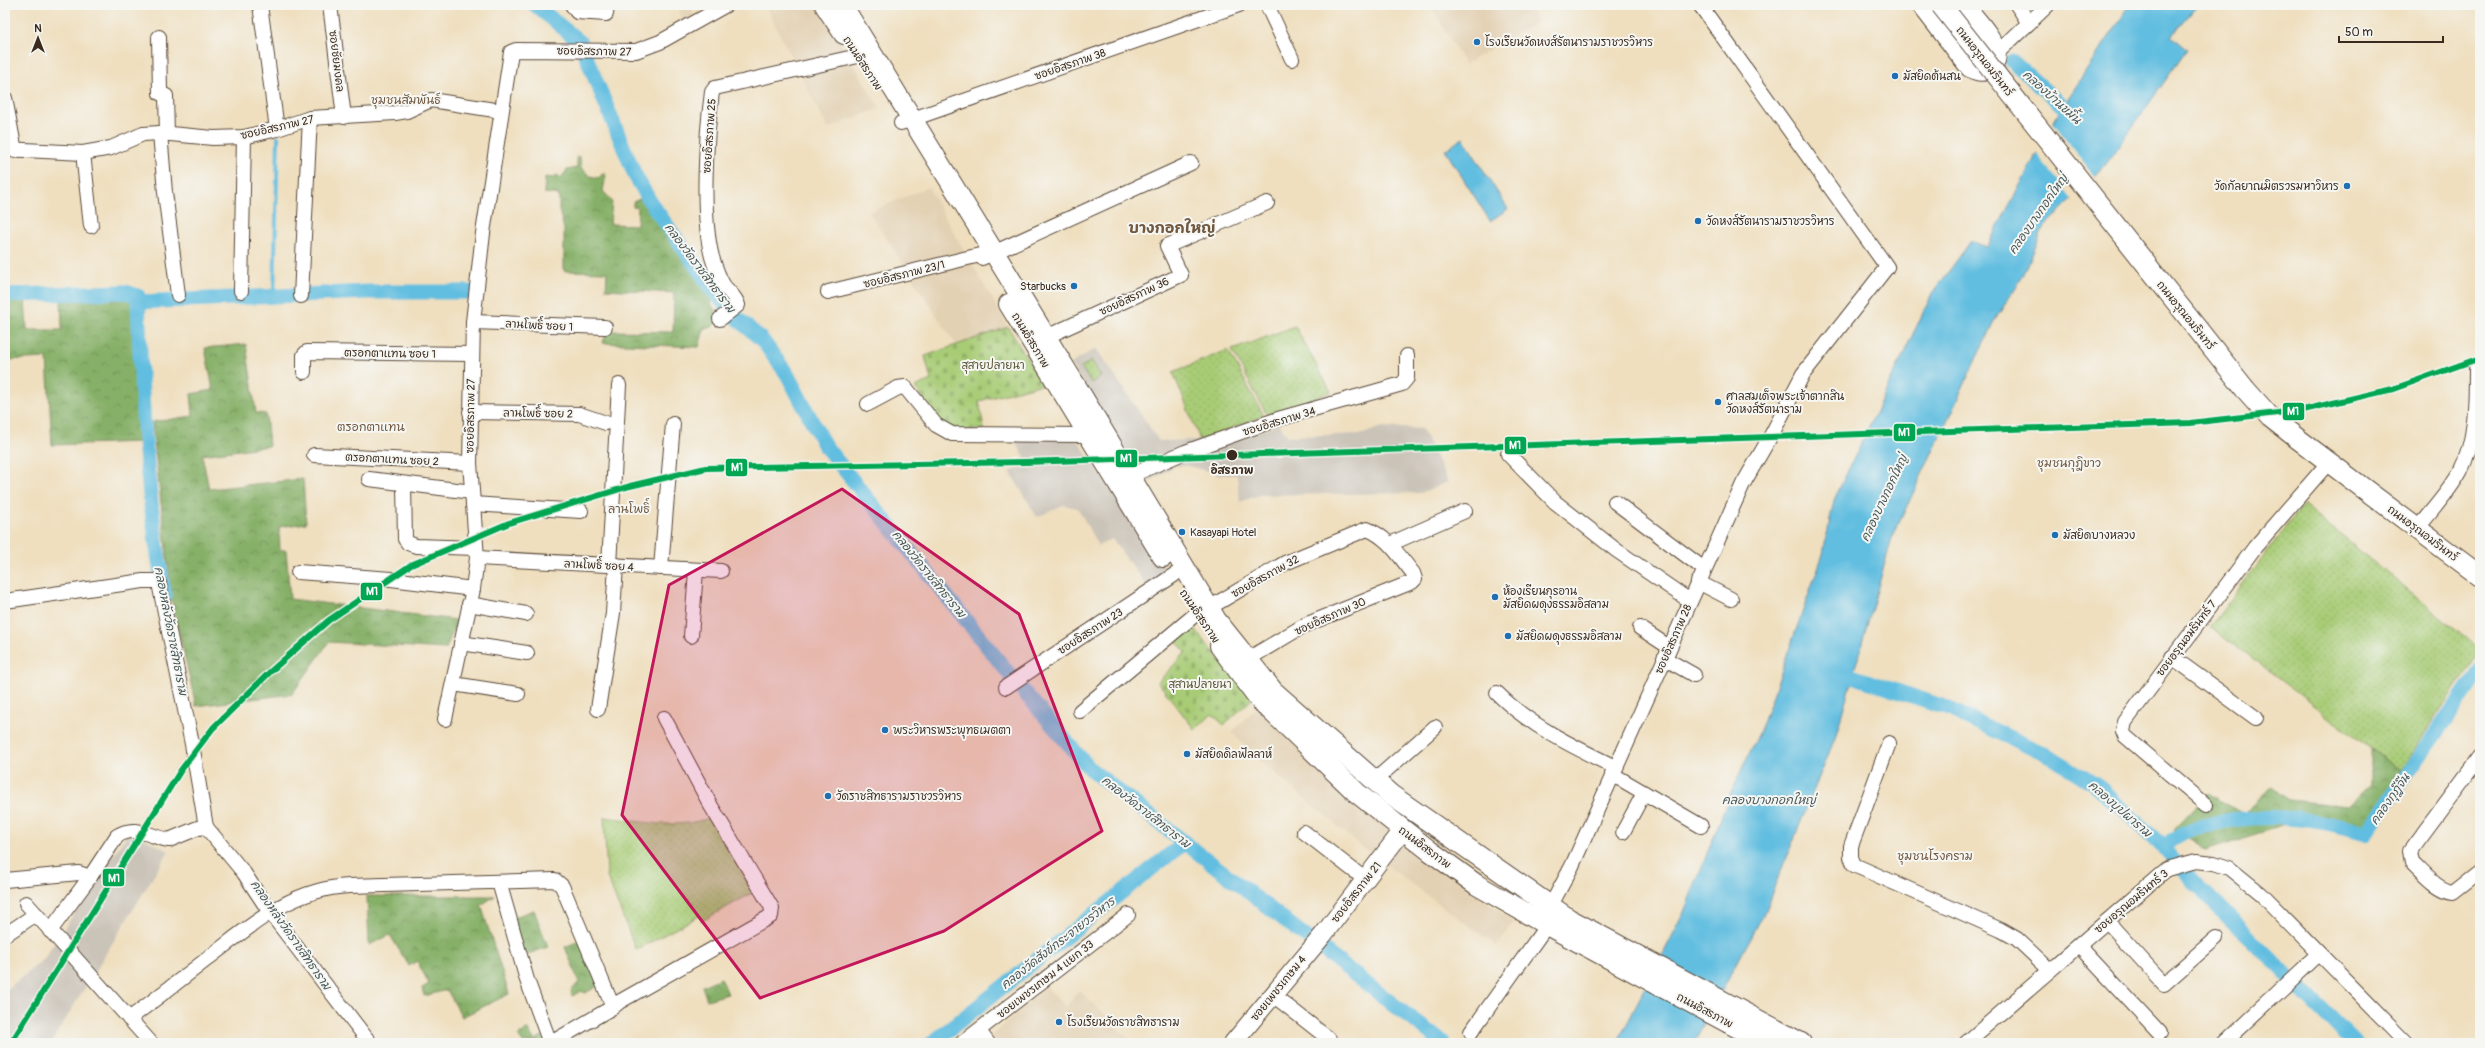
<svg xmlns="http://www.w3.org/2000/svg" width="2485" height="1048" font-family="Pangolin,'Playpen Sans Thai',sans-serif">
  <defs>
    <pattern id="green-dots" width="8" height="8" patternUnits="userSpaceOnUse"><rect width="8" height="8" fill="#a8cc76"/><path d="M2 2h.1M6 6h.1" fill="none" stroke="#92af66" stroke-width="1.8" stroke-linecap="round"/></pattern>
    <pattern id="forest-crowns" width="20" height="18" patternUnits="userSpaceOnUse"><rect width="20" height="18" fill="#86b067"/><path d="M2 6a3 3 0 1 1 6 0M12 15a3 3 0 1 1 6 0" fill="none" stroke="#6f8f54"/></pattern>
    <pattern id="cemetery-stones" width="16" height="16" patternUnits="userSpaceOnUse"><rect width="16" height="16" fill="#a8cc76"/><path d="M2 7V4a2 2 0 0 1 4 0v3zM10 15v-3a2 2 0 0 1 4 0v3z" fill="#92af66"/></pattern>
  </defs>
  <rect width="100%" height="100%" fill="#f6f6f2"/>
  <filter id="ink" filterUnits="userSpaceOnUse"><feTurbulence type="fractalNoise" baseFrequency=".025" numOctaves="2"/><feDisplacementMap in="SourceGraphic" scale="8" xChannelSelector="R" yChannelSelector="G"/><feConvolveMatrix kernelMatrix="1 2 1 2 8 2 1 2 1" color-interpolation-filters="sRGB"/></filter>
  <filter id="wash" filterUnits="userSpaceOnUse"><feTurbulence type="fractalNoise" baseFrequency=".012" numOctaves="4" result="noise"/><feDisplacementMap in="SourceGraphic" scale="16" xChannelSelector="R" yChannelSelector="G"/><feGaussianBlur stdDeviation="0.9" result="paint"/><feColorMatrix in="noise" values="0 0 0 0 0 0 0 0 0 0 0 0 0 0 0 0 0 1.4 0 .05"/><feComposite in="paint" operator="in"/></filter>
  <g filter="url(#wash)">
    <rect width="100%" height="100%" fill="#efdfbf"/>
    <g fill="#e3d1b4">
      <polygon points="678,5 692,5 694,17 682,21"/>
      <polygon points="765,5 817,5 880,108 828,129"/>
      <polygon points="1430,5 1528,5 1538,21 1465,64"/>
      <polygon points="928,187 1008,327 956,345 869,212"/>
      <polygon points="1259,705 1327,777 1513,922 1497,946 1363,848 1255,756 1232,732"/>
      <polygon points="1046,986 1066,1007 1079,990 1133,1043 996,1043 991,1036"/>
    </g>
    <g fill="#cac3b8">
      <polygon points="1096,348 1159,441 1234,439 1279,424 1288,436 1363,434 1382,427 1422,429 1448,482 1420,493 1259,495 1240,502 1237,475 1221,475 1189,466 1175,466 1146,483 1071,364"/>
      <polygon points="1077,439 1168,573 1147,586 1112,539 1098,546 1078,508 1063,505 1037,517 1010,472 1029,464 1014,440"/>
      <polygon points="137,835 169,851 51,1043 5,1043 5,991 43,960 126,836"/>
    </g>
    <g fill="url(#green-dots)" stroke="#727b4a">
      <polygon points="1295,326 1331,392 1267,415 1232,350"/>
      <polygon points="1228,350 1264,416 1200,440 1173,372"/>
      <polygon points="1092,361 1101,376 1091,383 1081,367"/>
      <polygon points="2303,504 2480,650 2400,771 2210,627"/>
      <path d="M 604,817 C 640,821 674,830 709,818 L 754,892 L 702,921 L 699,916 L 636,950 L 607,877 Z"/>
    </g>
    <g fill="url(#forest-crowns)" stroke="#606d42">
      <polygon points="577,156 580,158 581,168 590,176 599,178 603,173 606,175 603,191 612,201 610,224 637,225 638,208 633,207 633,202 642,198 713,298 710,302 720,319 712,327 704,329 699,347 603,343 607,331 673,332 674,293 606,289 607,272 564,271 564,229 559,210 559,195 544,193 545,177 554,178 557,175 561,178 567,170 577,168"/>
      <polygon points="133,298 141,442 52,445 47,358 5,360 5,299 25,299 27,330 62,330 61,299"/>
      <polygon points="246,344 256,413 266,414 269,446 202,455 209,489 303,479 306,523 279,527 280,550 286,550 290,599 457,620 446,649 329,642 292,694 196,706 172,601 152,422 193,416 191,394 213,390 205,348"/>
      <polygon points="2371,749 2400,771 2366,825 2350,835 2294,822 2205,850 2174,829 2209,793 2243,814 2272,786 2288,800 2348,806 2371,785"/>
      <polygon points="367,896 495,896 481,905 509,994 462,1017 447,990 424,996 422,988 429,984 417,961 409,966 390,935 369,945"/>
      <polygon points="534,910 548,947 522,956 512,918"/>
      <polygon points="581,940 600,985 585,993 582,991 572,996 571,991 579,982 565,947"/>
      <polygon points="721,978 728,994 707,1000 702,986"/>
      <polygon points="527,1029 535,1041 543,1035 548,1043 523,1043 518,1036"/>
    </g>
    <g fill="url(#cemetery-stones)" stroke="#727b4a">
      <polygon points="1008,327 1043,384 979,401 984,429 956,432 940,423 915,387 931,380 925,356"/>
      <polygon points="1193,627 1252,699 1224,725 1212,714 1195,730 1158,682 1186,652 1175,640"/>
    </g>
    <g fill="#62bee0" stroke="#4e747f">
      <polygon points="2130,5 2198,5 2171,36 2187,50 2104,167 2044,227 2023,276 1993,323 1892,538 1835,738 1763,915 1694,1043 1617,1043 1682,917 1734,785 1761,729 1823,554 1834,500 1932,294 1971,241 1987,247 2059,112"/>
      <polygon points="1463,138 1508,209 1490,221 1445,150"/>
    </g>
    <polygon fill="#efdfbf" points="2052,121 2096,178 2074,201 2036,153"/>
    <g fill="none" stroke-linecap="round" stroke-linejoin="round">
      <polyline stroke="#62bee0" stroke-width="4" points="274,296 278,137"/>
      <g stroke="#62bee0" stroke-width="15">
        <polyline points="535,5 580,42 635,175 651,203 715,293 737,318 762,340 787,374 825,446 1024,692 1090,769 1443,1043"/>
        <polyline points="2012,61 2077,119"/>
        <path d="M 5,295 L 126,292 L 138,296 C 141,396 146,497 165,596"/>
        <polyline points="138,302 369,292 470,292"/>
        <polyline points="1834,670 1945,707 2053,758 2096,785 2157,841 2202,890 2355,1043"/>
        <path d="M 2162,846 C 2171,841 2181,834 2191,830 C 2247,810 2310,816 2366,833 L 2480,670"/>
        <polyline points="932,1043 1184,843"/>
      </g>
    </g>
  </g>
  <g filter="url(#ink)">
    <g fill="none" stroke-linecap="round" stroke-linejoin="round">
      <defs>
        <g id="minor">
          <polyline points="260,5 277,129"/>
          <polyline points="330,5 344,117"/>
          <polyline points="572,5 577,12 606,14 607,5"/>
          <polyline points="1267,5 1292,59"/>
          <polyline points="2017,5 2029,23"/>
          <polyline points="159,37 160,93 166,96 167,134"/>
          <polyline points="1997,53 2048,5"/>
          <polyline points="5,98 15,151"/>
          <polyline points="901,123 1239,5"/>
          <polyline points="160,133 165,192 178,295"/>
          <polyline points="5,149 83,153 111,148 143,134 160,133 213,138 244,137 277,129 310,118 395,113 407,111 431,100 501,111"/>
          <polyline points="83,153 91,226"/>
          <polyline points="982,258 1191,163"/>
          <polyline points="241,291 244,137"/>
          <polyline points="828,292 980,255"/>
          <polyline points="301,296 310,118"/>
          <path d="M 720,319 L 738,305 C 736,297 729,292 724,286 C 719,278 715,267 712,257 C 701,215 706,137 712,92 L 715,88 L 858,56"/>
          <polyline points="473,322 605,327"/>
          <polyline points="1046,337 1181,275 1167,246 1267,203"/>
          <polyline points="304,372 304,355 307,352 472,354"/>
          <polyline points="868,404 898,388 905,387 936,425 952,434 1089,435"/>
          <polyline points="470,412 579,414 606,423"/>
          <polyline points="1508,454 1555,502 1616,550 1690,601"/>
          <polyline points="314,455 470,463"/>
          <polyline points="1130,476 1185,452 1278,419 1402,384 1407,378 1407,356"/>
          <polyline points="369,479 472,492"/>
          <polyline points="404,484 405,539 408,543 416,546 476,548"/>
          <polyline points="1615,502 1704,569"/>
          <polyline points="473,504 581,511"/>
          <path d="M 2417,529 C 2431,511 2449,492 2460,472 C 2476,441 2476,403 2476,369 L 2480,365"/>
          <polyline points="1390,544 1465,511"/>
          <polyline points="477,558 721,571"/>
          <polyline points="609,565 619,385"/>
          <polyline points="661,568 673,424"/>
          <polyline points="298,572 391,579 473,589"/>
          <polyline points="1698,582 1731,599"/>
          <polyline points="5,601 143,581 157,581 159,583 192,744 206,827"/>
          <polyline points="469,604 526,614"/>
          <path d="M 1209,608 L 1285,563 L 1367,529 C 1388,537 1399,556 1413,573 L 1415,579 L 1412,582 L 1305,625 L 1248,659"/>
          <polyline points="1640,628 1669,647"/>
          <polyline points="691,636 696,571"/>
          <polyline points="461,643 527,653"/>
          <polyline points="2172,657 2256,718"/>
          <polyline points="1664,658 1694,675"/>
          <polyline points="453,684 518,694"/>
          <polyline points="1006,687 1174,575"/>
          <path d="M 1497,693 C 1530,726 1574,747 1615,767"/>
          <polyline points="598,709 613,613 616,565"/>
          <polyline points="1080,711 1197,613"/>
          <polyline points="445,719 473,589 477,558 470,463 473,322 483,233 511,52 516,50 636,51 660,42 726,5"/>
          <polyline points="1889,743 1851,846 1851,857 1854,865 2001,930 2017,939 2050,970"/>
          <path d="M 2480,757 L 2410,851 L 2412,862 C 2424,873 2437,890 2453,892 L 2480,871"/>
          <polyline points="1612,774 1701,826"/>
          <polyline points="1374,781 1435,727"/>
          <polyline points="2206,805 2125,736 2123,731 2125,722 2255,547 2328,463"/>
          <polyline points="1304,832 1366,880"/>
          <polyline points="1623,832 1644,793"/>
          <path d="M 90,877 L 117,836 C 136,824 150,837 169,840 L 198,828 L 206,827 L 244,873 L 269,911 L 370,1043"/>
          <polyline points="5,880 79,873 90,877 50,931"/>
          <polyline points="499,882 527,980 550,1043"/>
          <polyline points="26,903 151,1043"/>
          <polyline points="1550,907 1572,866 1743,484 1773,432 1803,374 1887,267 1700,5"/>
          <polyline points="2107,921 2164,984 2216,938"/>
          <polyline points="5,935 36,914"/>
          <polyline points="2079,946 2160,1033"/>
          <polyline points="1273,995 1329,1039"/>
          <path d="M 129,1019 C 157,998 184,977 211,956 C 254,923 292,889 349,886 L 555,880 L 562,886 L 613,1007"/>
          <polyline points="979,1031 988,1043"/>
          <polyline points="1471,1032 1547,925"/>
          <polyline points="551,1043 613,1007 619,1002 771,916 772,908 711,806 664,718"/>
          <polyline points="962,1043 1128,915"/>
          <polyline points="1966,1043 2167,869 2196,861 2214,863 2229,868 2261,894 2407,1043"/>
          <polyline points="2224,1043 2319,954"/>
        </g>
        <polyline id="tertiary" points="1233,1043 1323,935 1403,830"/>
        <g id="secondary">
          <polyline points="825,5 844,34"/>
          <polyline points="842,5 1079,391 1216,620 1273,691 1391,795 1569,919 1801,1043"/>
          <path d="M 1922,5 L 1970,67 C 1977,71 1984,73 1990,67 C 2009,52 1974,18 1963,5"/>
          <polyline points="1009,304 1163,557"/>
          <polyline points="2245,389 2270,417 2298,439 2480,576"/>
          <polyline points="1220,646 1260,700 1357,793 1430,851 1477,885 1547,925 1766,1043"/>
        </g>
      </defs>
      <use href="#minor" stroke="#564536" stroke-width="16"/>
      <use href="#tertiary" stroke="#564536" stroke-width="20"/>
      <use href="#secondary" stroke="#564536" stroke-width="22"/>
      <use href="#minor" stroke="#fff" stroke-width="14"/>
      <use href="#tertiary" stroke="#fff" stroke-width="18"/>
      <use href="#secondary" stroke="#fff" stroke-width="20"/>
      <defs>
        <polyline id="secondary-bridge" points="1941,5 2245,389"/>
      </defs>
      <use href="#secondary-bridge" stroke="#564536" stroke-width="22" stroke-linecap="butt"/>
      <use href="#secondary-bridge" stroke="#fff" stroke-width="20"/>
      <defs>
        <polyline id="metro-1" points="11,1043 181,770 213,728 271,671 329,620 411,565 509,523 630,486 706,468 1025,462 2190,423 2303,410 2393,389 2480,358"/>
      </defs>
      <use href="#metro-1" stroke="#f6f6f2" stroke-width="9"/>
      <use href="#metro-1" stroke="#00a651" stroke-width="6"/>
    </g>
  </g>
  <path fill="#c2185b" fill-opacity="0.2" stroke="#c2185b" stroke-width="3" stroke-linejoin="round" d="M 842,489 L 1019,614 L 1102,831 L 944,931 L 760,998 L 622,815 L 669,585 Z"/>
  <g fill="#1f6fb2" stroke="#f6f6f2" stroke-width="1.5">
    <circle cx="1477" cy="42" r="4"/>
    <circle cx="1895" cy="76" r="4"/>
    <circle cx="2347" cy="186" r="4"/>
    <circle cx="1698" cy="221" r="4"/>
    <circle cx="1074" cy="286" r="4"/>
    <circle cx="1718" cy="402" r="4"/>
    <circle cx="1182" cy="532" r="4"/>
    <circle cx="2055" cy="535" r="4"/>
    <circle cx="1495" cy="597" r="4"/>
    <circle cx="1508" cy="636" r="4"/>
    <circle cx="885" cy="730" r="4"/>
    <circle cx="1187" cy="754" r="4"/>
    <circle cx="828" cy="796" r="4"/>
    <circle cx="1059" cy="1022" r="4"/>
  </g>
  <circle fill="#3b2a1e" stroke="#f6f6f2" stroke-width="1.5" cx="1232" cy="455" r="6"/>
  <g text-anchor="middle" stroke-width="4" stroke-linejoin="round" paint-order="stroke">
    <g font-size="11" fill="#3b2a1e" stroke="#f6f6f2" text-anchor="start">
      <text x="1485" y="46">โรงเรียนวัดหงส์รัตนารามราชวรวิหาร</text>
      <text x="1903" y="80">มัสยิดต้นสน</text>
      <text x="2339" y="190" text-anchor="end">วัดกัลยาณมิตรวรมหาวิหาร</text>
      <text x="1706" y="225">วัดหงส์รัตนารามราชวรวิหาร</text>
      <text x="1066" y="290" text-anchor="end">Starbucks</text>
      <text x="1726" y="400">ศาลสมเด็จพระเจ้าตากสิน<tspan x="1726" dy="13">วัดหงส์รัตนาราม</tspan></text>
      <text x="1190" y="536">Kasayapi Hotel</text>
      <text x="2063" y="539">มัสยิดบางหลวง</text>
      <text x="1503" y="595">ห้องเรียนกุรอาน<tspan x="1503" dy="13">มัสยิดผดุงธรรมอิสลาม</tspan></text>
      <text x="1516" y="640">มัสยิดผดุงธรรมอิสลาม</text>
      <text x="893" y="734">พระวิหารพระพุทธเมตตา</text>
      <text x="1195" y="758">มัสยิดดิลฟัลลาห์</text>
      <text x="836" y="800">วัดราชสิทธารามราชวรวิหาร</text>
      <text x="1067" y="1026">โรงเรียนวัดราชสิทธาราม</text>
    </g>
    <g font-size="11" fill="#3b2a1e" stroke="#f6f6f2">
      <text transform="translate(594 51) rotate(1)" y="4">ซอยอิสรภาพ 27</text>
      <text transform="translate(337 61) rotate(83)" y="4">ซอยชัยมงคล</text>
      <text transform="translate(1985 61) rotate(52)" y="4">ถนนอรุณอมรินทร์</text>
      <text transform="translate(863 63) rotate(57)" y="4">ถนนอิสรภาพ</text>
      <text transform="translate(1070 64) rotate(-19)" y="4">ซอยอิสรภาพ 38</text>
      <text transform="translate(277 127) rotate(-13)" y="4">ซอยอิสรภาพ 27</text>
      <text transform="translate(709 136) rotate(-86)" y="4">ซอยอิสรภาพ 25</text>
      <text transform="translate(904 274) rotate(-14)" y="4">ซอยอิสรภาพ 23/1</text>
      <text transform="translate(1134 296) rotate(-25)" y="4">ซอยอิสรภาพ 36</text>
      <text transform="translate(2186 315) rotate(51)" y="4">ถนนอรุณอมรินทร์</text>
      <text transform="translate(539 325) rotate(3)" y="4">ลานโพธิ์ ซอย 1</text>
      <text transform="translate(1031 340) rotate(59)" y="4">ถนนอิสรภาพ</text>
      <text transform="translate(390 353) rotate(1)" y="4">ตรอกตาแทน ซอย 1</text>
      <text transform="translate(538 413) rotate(1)" y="4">ลานโพธิ์ ซอย 2</text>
      <text transform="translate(470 416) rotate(-89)" y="4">ซอยอิสรภาพ 27</text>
      <text transform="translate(1279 421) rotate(-17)" y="4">ซอยอิสรภาพ 34</text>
      <text transform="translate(392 459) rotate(3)" y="4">ตรอกตาแทน ซอย 2</text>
      <text transform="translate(2423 533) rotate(37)" y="4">ถนนอรุณอมรินทร์</text>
      <text transform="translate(599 565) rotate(3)" y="4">ลานโพธิ์ ซอย 4</text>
      <text transform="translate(1265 576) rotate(-29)" y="4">ซอยอิสรภาพ 32</text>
      <text transform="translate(1200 616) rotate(56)" y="4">ถนนอิสรภาพ</text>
      <text transform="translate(1330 616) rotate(-24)" y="4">ซอยอิสรภาพ 30</text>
      <text transform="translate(1090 631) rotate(-33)" y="4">ซอยอิสรภาพ 23</text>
      <text transform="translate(2186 638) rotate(-53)" y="4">ซอยอรุณอมรินทร์ 7</text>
      <text transform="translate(1673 639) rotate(-66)" y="4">ซอยอิสรภาพ 28</text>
      <text transform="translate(1425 847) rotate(37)" y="4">ถนนอิสรภาพ</text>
      <text transform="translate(1356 892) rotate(-52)" y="4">ซอยอิสรภาพ 21</text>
      <text transform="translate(2131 901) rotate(-40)" y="4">ซอยอรุณอมรินทร์ 3</text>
      <text transform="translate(1045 979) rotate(-38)" y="4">ซอยเพชรเกษม 4 แยก 33</text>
      <text transform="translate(1278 988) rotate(-51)" y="4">ซอยเพชรเกษม 4</text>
      <text transform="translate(1705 1010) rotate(28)" y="4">ถนนอิสรภาพ</text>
    </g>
    <g font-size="11" fill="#565234" stroke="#f6f6f2">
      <text x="993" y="369">สุสายปลายนา</text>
      <text x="1200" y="688">สุสานปลายนา</text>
    </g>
    <g font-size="11" font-weight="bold" fill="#3b2a1e" stroke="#f6f6f2">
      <text x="1232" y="474">อิสรภาพ</text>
    </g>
    <g font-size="12" font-style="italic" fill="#475658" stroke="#f6f6f2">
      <text transform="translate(2052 97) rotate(42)" y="4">คลองบ้านขมิ้น</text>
      <text transform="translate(2038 214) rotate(-55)" y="4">คลองบางกอกใหญ่</text>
      <text transform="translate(700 268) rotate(53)" y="4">คลองวัดราชสิทธาราม</text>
      <text transform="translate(1884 498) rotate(-65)" y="4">คลองบางกอกใหญ่</text>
      <text transform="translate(929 574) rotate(51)" y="4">คลองวัดราชสิทธาราม</text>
      <text transform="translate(171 631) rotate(79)" y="4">คลองหลังวัดราชสิทธาราม</text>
      <text transform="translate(2390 799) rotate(-55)" y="4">คลองกุฎีจีน</text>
      <text x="1769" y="804">คลองบางกอกใหญ่</text>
      <text transform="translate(2120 809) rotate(41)" y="4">คลองบุปผาราม</text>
      <text transform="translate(1146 812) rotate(38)" y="4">คลองวัดราชสิทธาราม</text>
      <text transform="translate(291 935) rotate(55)" y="4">คลองหลังวัดราชสิทธาราม</text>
      <text transform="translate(1058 943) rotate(-38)" y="4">คลองวัดสังข์กระจายวรวิหาร</text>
    </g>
    <g font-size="12" fill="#705841" stroke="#f6f6f2">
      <text x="406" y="104">ชุมชนสัมพันธ์</text>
      <text x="371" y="431">ตรอกตาแทน</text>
      <text x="2069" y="467">ชุมชนกุฎิขาว</text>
      <text x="629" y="513">ลานโพธิ์</text>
      <text x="1935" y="860">ชุมชนโรงคราม</text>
    </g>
    <g font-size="15" font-weight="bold" fill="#705841" stroke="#f6f6f2">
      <text x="1172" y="233">บางกอกใหญ่</text>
    </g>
  </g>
  <g stroke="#f6f6f2" stroke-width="1.5">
    <rect x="2282" y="402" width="23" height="19" rx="4" fill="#00a651"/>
    <rect x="1893" y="423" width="23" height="19" rx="4" fill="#00a651"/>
    <rect x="1504" y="436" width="23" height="19" rx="4" fill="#00a651"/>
    <rect x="1115" y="449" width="23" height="19" rx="4" fill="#00a651"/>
    <rect x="725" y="458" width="23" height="19" rx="4" fill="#00a651"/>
    <rect x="360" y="582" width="23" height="19" rx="4" fill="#00a651"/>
    <rect x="102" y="868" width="23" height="19" rx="4" fill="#00a651"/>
  </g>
  <g font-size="11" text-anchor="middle" font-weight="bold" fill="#fff">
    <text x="2293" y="415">M1</text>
    <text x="1904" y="436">M1</text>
    <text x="1515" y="449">M1</text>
    <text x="1126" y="462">M1</text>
    <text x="737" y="471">M1</text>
    <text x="372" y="595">M1</text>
    <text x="114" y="882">M1</text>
  </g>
  <rect width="2485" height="1048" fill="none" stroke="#f6f6f2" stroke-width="20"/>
  <g transform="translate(38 38)" stroke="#f6f6f2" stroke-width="3" paint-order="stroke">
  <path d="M0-3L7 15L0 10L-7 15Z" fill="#3b2a1e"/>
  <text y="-6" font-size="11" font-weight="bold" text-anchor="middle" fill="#3b2a1e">N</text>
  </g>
  <path d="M2339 36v6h104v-6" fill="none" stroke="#3b2a1e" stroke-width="2"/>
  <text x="2345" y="36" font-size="12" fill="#3b2a1e" stroke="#f6f6f2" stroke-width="3" paint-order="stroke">50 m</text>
</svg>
